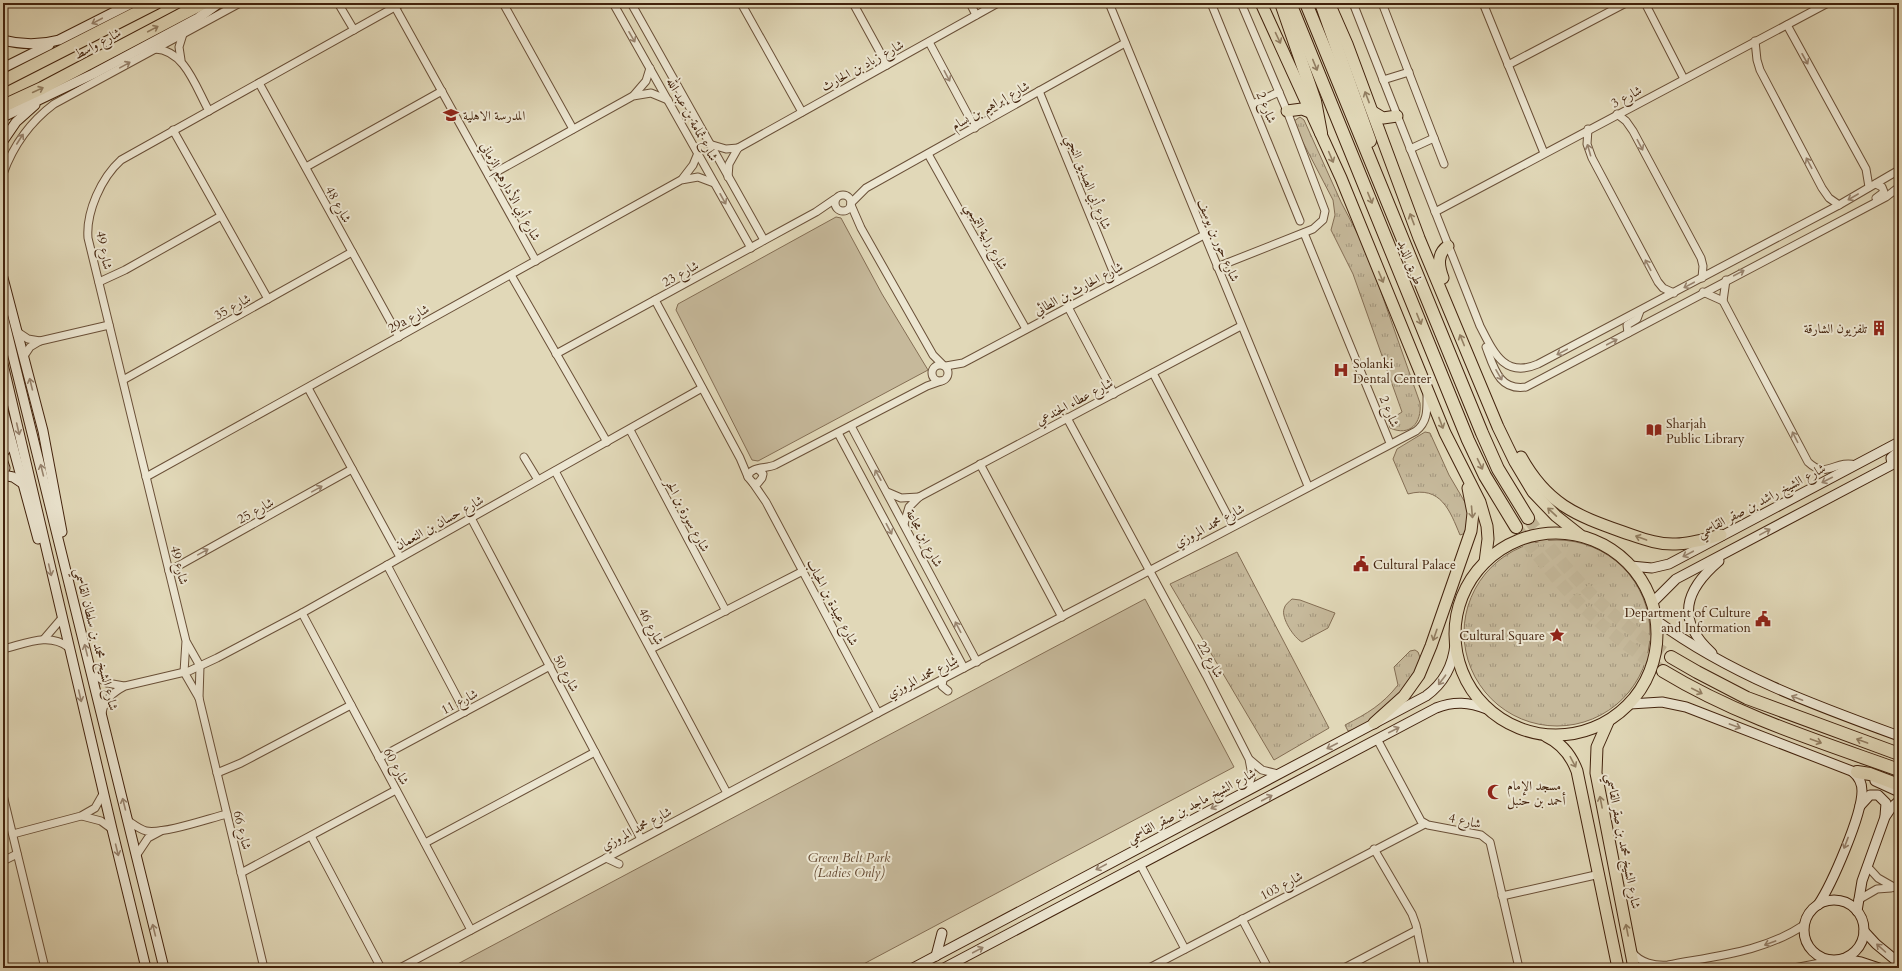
<svg xmlns="http://www.w3.org/2000/svg" width="1902" height="971" font-family="Cardo,Amiri,serif">
  <defs>
    <pattern id="grass-tufts" width="24" height="20" patternUnits="userSpaceOnUse"><rect width="24" height="20" fill="#c6b99b"/><path d="M3 7l-1-3M5 7V3M7 7l1-3M15 17l-1-3M17 17v-4M19 17l1-3" fill="none" stroke="#a2967d"/></pattern>
  </defs>
  <rect width="100%" height="100%" fill="#e1d8b8"/>
  <filter id="stains"><feTurbulence type="fractalNoise" baseFrequency=".005" numOctaves="4"/><feColorMatrix values="0 0 0 0 .2 0 0 0 0 .09 0 0 0 0 .02 0 0 0 .5 -.17"/></filter>
  <radialGradient id="worn" r=".72"><stop offset=".6" stop-color="#630" stop-opacity="0"/><stop offset="1" stop-color="#630" stop-opacity=".3"/></radialGradient>
  <g fill="url(#grass-tufts)" stroke="#846e54">
    <path d="M 1300,117 L 1304,120 L 1341,202 L 1367,252 L 1420,403 C 1422,423 1410,437 1390,428 L 1388,421 L 1402,412 L 1353,274 L 1331,230 L 1335,215 L 1333,200 L 1294,125 L 1294,121 Z"/>
    <path d="M 1425,432 L 1430,433 L 1449,475 L 1466,504 L 1468,513 L 1466,533 L 1460,535 C 1450,511 1441,485 1408,494 L 1393,459 L 1397,449 Z"/>
    <circle cx="1557" cy="633" r="93"/>
    <polygon points="1237,552 1329,728 1274,760 1170,584"/>
    <path d="M 1292,599 L 1300,600 L 1335,613 L 1328,628 L 1302,642 C 1294,638 1281,618 1284,609 C 1285,604 1289,602 1292,599 Z"/>
    <path d="M 1415,650 L 1418,652 L 1421,660 C 1417,669 1412,679 1405,688 C 1395,702 1365,728 1348,731 L 1345,725 C 1368,713 1382,705 1398,685 L 1394,667 L 1410,651 Z"/>
  </g>
  <g fill="#c6b99b" stroke="#846e54">
    <polygon points="836,217 841,218 882,294 928,370 758,461 752,460 676,310 678,304"/>
    <polygon points="1145,599 1234,767 856,968 450,968"/>
  </g>
  <g fill="none" stroke-linecap="round" stroke-linejoin="round">
    <g stroke="#c1b496" stroke-width="12" stroke-dasharray="12 6" stroke-linecap="butt">
      <path d="M 1528,518 C 1572,579 1608,616 1671,657"/>
      <path d="M 1516,527 C 1561,589 1599,628 1663,671"/>
    </g>
    <defs>
      <g id="street">
        <polyline points="338,3 354,30"/>
        <polyline points="503,3 573,129"/>
        <polyline points="613,3 751,248"/>
        <polyline points="631,3 764,240"/>
        <polyline points="741,3 802,112"/>
        <polyline points="853,3 887,65"/>
        <polyline points="970,3 976,15"/>
        <polyline points="1109,3 1308,486"/>
        <polyline points="1211,3 1300,221"/>
        <path d="M 1353,3 L 1480,326 C 1493,351 1504,379 1538,364 L 1839,205 L 1899,170"/>
        <polyline points="1382,3 1444,164"/>
        <polyline points="1483,3 1544,153"/>
        <polyline points="1645,3 1684,79"/>
        <polyline points="395,7 536,261"/>
        <polyline points="1787,25 1866,169 1869,187"/>
        <polyline points="1755,41 1757,60 1760,70 1822,188 1829,198 1839,205"/>
        <polyline points="929,42 975,128"/>
        <path d="M 155,49 C 185,50 196,88 209,111"/>
        <polyline points="181,60 179,47 183,34"/>
        <polyline points="1508,65 1626,3"/>
        <polyline points="1383,80 1409,72"/>
        <polyline points="259,83 399,337"/>
        <polyline points="1039,91 1117,281"/>
        <polyline points="634,95 646,81 650,68"/>
        <polyline points="1253,104 1279,92"/>
        <polyline points="1617,114 1626,121 1633,131 1701,258 1703,266 1702,278"/>
        <polyline points="1588,129 1587,144 1592,158 1658,282 1663,288 1674,293"/>
        <polyline points="173,130 268,299"/>
        <polyline points="709,144 726,149 738,148"/>
        <polyline points="1410,149 1434,138"/>
        <polyline points="928,154 1026,329"/>
        <polyline points="306,167 442,91"/>
        <path d="M 3,174 C 13,146 30,122 54,104 L 240,3"/>
        <polyline points="489,176 633,96 651,93 668,100"/>
        <polyline points="728,177 729,164 738,148 998,3"/>
        <polyline points="683,178 693,165 698,153"/>
        <polyline points="1876,184 1882,187 1884,192 1876,198"/>
        <circle cx="843" cy="203" r="8"/>
        <polyline points="851,203 866,188 1125,43"/>
        <polyline points="851,205 861,228 933,355 943,365"/>
        <polyline points="1435,212 1828,3"/>
        <polyline points="1304,233 1390,443"/>
        <polyline points="1217,267 1313,229 1323,220 1325,211 1287,111 1241,3"/>
        <polyline points="511,275 607,442"/>
        <path d="M 1726,280 L 1723,301 L 1808,462 C 1827,480 1835,459 1856,465"/>
        <polyline points="99,282 125,270 221,216"/>
        <polyline points="1703,292 1723,301"/>
        <polyline points="655,300 740,458 748,477"/>
        <polyline points="1068,307 1114,394"/>
        <polyline points="19,333 28,339 40,341"/>
        <polyline points="1628,333 1627,325 1637,319 1640,311"/>
        <path d="M 1486,347 C 1494,368 1499,391 1526,387 L 1886,197 L 1899,187"/>
        <polyline points="556,354 816,212 835,199"/>
        <polyline points="24,356 30,347 40,341 109,325"/>
        <circle cx="940" cy="373" r="8"/>
        <polyline points="946,366 963,363 1204,235"/>
        <polyline points="1153,373 1233,526"/>
        <polyline points="123,380 352,252"/>
        <polyline points="308,388 400,557"/>
        <polyline points="1067,418 1206,675 1249,759 1252,775 1247,791"/>
        <polyline points="851,426 977,662"/>
        <polyline points="630,430 726,611"/>
        <polyline points="838,433 964,668"/>
        <polyline points="524,457 538,480"/>
        <polyline points="980,464 1062,617"/>
        <path d="M 758,469 L 763,474 L 762,478 L 758,483 L 753,483 L 748,477 C 750,466 766,469 775,465 L 927,386 L 941,381"/>
        <polyline points="555,471 727,793"/>
        <polyline points="146,477 681,180 698,177 714,183"/>
        <polyline points="753,483 766,502 878,713"/>
        <polyline points="887,492 901,498 919,497"/>
        <polyline points="471,518 641,839"/>
        <polyline points="904,524 909,507 919,497 1241,326"/>
        <polyline points="387,565 465,712"/>
        <polyline points="169,571 352,469"/>
        <polyline points="302,613 471,930"/>
        <polyline points="44,639 62,618"/>
        <polyline points="187,643 200,666 199,698 264,968"/>
        <path d="M 3,649 C 25,644 49,632 68,647"/>
        <polyline points="651,649 803,571"/>
        <polyline points="92,673 107,683 124,686"/>
        <polyline points="943,680 942,686 948,691"/>
        <path d="M 199,698 L 184,672 L 186,641 L 88,238 C 86,212 101,178 121,160 L 402,3"/>
        <path d="M 102,713 C 104,700 112,693 125,686 L 189,671 L 217,658 L 302,613 L 702,388"/>
        <polyline points="1377,739 1421,821 1428,825 1481,835 1490,842 1519,968"/>
        <polyline points="379,758 550,666"/>
        <polyline points="1250,760 1262,770 1278,774"/>
        <polyline points="217,773 241,763 351,705"/>
        <polyline points="3,795 45,968"/>
        <polyline points="82,816 101,821 112,829"/>
        <path d="M 127,820 C 133,824 139,829 146,831 C 165,834 207,819 227,814"/>
        <polyline points="13,834 81,816 95,808 103,794"/>
        <polyline points="311,836 381,968"/>
        <polyline points="425,843 595,752"/>
        <polyline points="1374,849 1412,914 1416,925 1425,968"/>
        <polyline points="136,856 148,838 161,831"/>
        <polyline points="606,858 619,864"/>
        <polyline points="3,861 17,854"/>
        <polyline points="1140,864 1185,949"/>
        <polyline points="1867,866 1878,878 1899,890"/>
        <polyline points="241,873 396,790"/>
        <polyline points="1502,896 1600,874"/>
        <polyline points="1858,900 1877,889 1891,888"/>
        <polyline points="1242,919 1268,968"/>
        <path d="M 1632,952 C 1640,963 1655,966 1668,965 C 1715,956 1764,952 1804,925"/>
        <path d="M 400,968 L 878,713 L 1416,431 C 1428,422 1427,409 1427,396"/>
        <polyline points="1149,968 1425,824"/>
        <polyline points="1344,968 1417,930"/>
        <polyline points="1794,968 1836,960"/>
      </g>
      <g id="secondary">
        <path d="M 3,40 C 22,45 40,45 59,40 L 132,3"/>
        <polyline points="3,68 49,45"/>
        <polyline points="3,117 93,74 198,18 219,3"/>
        <polyline points="3,141 16,122 35,105"/>
        <polyline points="3,278 43,431 62,532"/>
        <polyline points="3,316 164,968"/>
        <polyline points="3,364 112,829 146,968"/>
        <polyline points="3,410 38,539"/>
        <polyline points="3,453 11,442"/>
        <polyline points="3,462 5,468 3,472"/>
        <polyline points="1892,464 1891,458 1899,451"/>
        <polyline points="3,475 13,477 22,483"/>
        <polyline points="1631,566 1652,568 1669,564 1899,442"/>
        <polyline points="1653,602 1676,579 1899,461"/>
        <path d="M 1657,621 C 1731,675 1814,705 1899,736"/>
        <path d="M 1712,653 C 1675,620 1685,590 1719,561"/>
        <polyline points="1630,704 1662,702 1686,707 1862,775"/>
        <polyline points="1875,781 1899,792"/>
        <polyline points="1860,806 1870,795 1878,795 1886,803 1885,816"/>
        <circle cx="1834" cy="930" r="30"/>
        <path d="M 1818,905 C 1832,884 1862,815 1862,791 C 1862,783 1859,777 1853,772"/>
        <polyline points="1857,911 1862,881 1885,817 1891,808 1899,801"/>
        <polyline points="1864,931 1876,944 1899,963"/>
        <polyline points="936,956 942,933"/>
        <polyline points="1843,959 1861,962 1879,968"/>
        <path d="M 913,968 L 1426,696 C 1444,683 1453,666 1455,644"/>
        <path d="M 944,968 L 1436,708 C 1454,701 1469,702 1487,709"/>
      </g>
      <g id="primary">
        <polyline points="1261,3 1341,178 1445,433 1480,502 1487,526 1488,539 1485,562"/>
        <polyline points="1329,3 1347,44 1419,238 1498,427 1515,462 1533,492 1556,516 1580,535"/>
        <polyline points="1287,111 1302,109 1312,113"/>
        <polyline points="1373,112 1383,118 1397,116"/>
        <path d="M 1443,278 C 1439,267 1436,254 1448,246"/>
        <path d="M 1521,457 C 1547,504 1575,515 1623,532 C 1641,538 1657,545 1676,544 C 1691,544 1706,539 1721,535"/>
        <circle cx="1556" cy="634" r="101"/>
        <polyline points="1608,722 1597,747 1596,773 1634,968"/>
        <polyline points="1374,723 1404,696 1419,675 1431,646 1471,531 1473,513 1468,488"/>
        <path d="M 1546,736 C 1561,743 1571,755 1577,771 L 1618,968"/>
      </g>
      <g id="highway">
        <polyline points="1281,3 1315,101 1321,133"/>
        <polyline points="1290,3 1468,440 1485,476 1516,527"/>
        <polyline points="1306,3 1482,433 1498,469 1528,518"/>
        <polyline points="1321,3 1370,141"/>
        <polyline points="3,81 156,3"/>
        <polyline points="3,106 42,88 203,3"/>
        <polyline points="1671,657 1697,672 1747,698 1899,754"/>
        <path d="M 1663,671 C 1737,716 1818,741 1899,770"/>
        <polyline points="1857,772 1870,774 1899,785"/>
      </g>
    </defs>
    <use href="#street" stroke="#6a5038" stroke-width="9"/>
    <use href="#secondary" stroke="#43230d" stroke-width="11"/>
    <use href="#primary" stroke="#43230d" stroke-width="13"/>
    <use href="#highway" stroke="#43230d" stroke-width="14"/>
    <use href="#street" stroke="#ece6d1" stroke-width="7"/>
    <use href="#secondary" stroke="#ece6d1" stroke-width="9"/>
    <use href="#primary" stroke="#e1d8b8" stroke-width="11"/>
    <use href="#highway" stroke="#e1d8b8" stroke-width="12"/>
  </g>
  <defs><path id="oneway-shaft" d="M-6 0H5M1.5-3L5.5 0L1.5 3" fill="none" stroke-width="1.6" stroke-linecap="round" stroke-linejoin="round"/></defs>
  <g stroke="#98846f">
    <use href="#oneway-shaft" transform="translate(97 21) rotate(152)"/>
    <use href="#oneway-shaft" transform="translate(632 37) rotate(60)"/>
    <use href="#oneway-shaft" transform="translate(1805 59) rotate(61)"/>
    <use href="#oneway-shaft" transform="translate(125 65) rotate(-29)"/>
    <use href="#oneway-shaft" transform="translate(947 76) rotate(62)"/>
    <use href="#oneway-shaft" transform="translate(20 139) rotate(-57)"/>
    <use href="#oneway-shaft" transform="translate(1640 145) rotate(62)"/>
    <use href="#oneway-shaft" transform="translate(1589 150) rotate(-106)"/>
    <use href="#oneway-shaft" transform="translate(1809 163) rotate(-118)"/>
    <use href="#oneway-shaft" transform="translate(1853 197) rotate(150)"/>
    <use href="#oneway-shaft" transform="translate(723 199) rotate(61)"/>
    <use href="#oneway-shaft" transform="translate(1648 265) rotate(-118)"/>
    <use href="#oneway-shaft" transform="translate(1739 273) rotate(-28)"/>
    <use href="#oneway-shaft" transform="translate(1689 285) rotate(152)"/>
    <use href="#oneway-shaft" transform="translate(1612 342) rotate(-28)"/>
    <use href="#oneway-shaft" transform="translate(1562 352) rotate(152)"/>
    <use href="#oneway-shaft" transform="translate(1499 375) rotate(60)"/>
    <use href="#oneway-shaft" transform="translate(31 384) rotate(-104)"/>
    <use href="#oneway-shaft" transform="translate(18 429) rotate(77)"/>
    <use href="#oneway-shaft" transform="translate(1795 437) rotate(-117)"/>
    <use href="#oneway-shaft" transform="translate(42 470) rotate(-104)"/>
    <use href="#oneway-shaft" transform="translate(878 475) rotate(-119)"/>
    <use href="#oneway-shaft" transform="translate(1827 480) rotate(153)"/>
    <use href="#oneway-shaft" transform="translate(317 489) rotate(-29)"/>
    <use href="#oneway-shaft" transform="translate(889 529) rotate(62)"/>
    <use href="#oneway-shaft" transform="translate(1765 532) rotate(-29)"/>
    <use href="#oneway-shaft" transform="translate(203 552) rotate(-29)"/>
    <use href="#oneway-shaft" transform="translate(1688 554) rotate(152)"/>
    <use href="#oneway-shaft" transform="translate(50 570) rotate(77)"/>
    <use href="#oneway-shaft" transform="translate(958 627) rotate(-118)"/>
    <use href="#oneway-shaft" transform="translate(86 650) rotate(-104)"/>
    <use href="#oneway-shaft" transform="translate(1442 680) rotate(127)"/>
    <use href="#oneway-shaft" transform="translate(80 696) rotate(77)"/>
    <use href="#oneway-shaft" transform="translate(1797 698) rotate(-159)"/>
    <use href="#oneway-shaft" transform="translate(1735 726) rotate(20)"/>
    <use href="#oneway-shaft" transform="translate(1394 730) rotate(-27)"/>
    <use href="#oneway-shaft" transform="translate(1332 746) rotate(153)"/>
    <use href="#oneway-shaft" transform="translate(1267 798) rotate(-28)"/>
    <use href="#oneway-shaft" transform="translate(124 804) rotate(-104)"/>
    <use href="#oneway-shaft" transform="translate(1216 806) rotate(153)"/>
    <use href="#oneway-shaft" transform="translate(1846 843) rotate(111)"/>
    <use href="#oneway-shaft" transform="translate(117 850) rotate(76)"/>
    <use href="#oneway-shaft" transform="translate(1101 867) rotate(152)"/>
    <use href="#oneway-shaft" transform="translate(154 930) rotate(-104)"/>
    <use href="#oneway-shaft" transform="translate(1770 943) rotate(160)"/>
    <use href="#oneway-shaft" transform="translate(1881 948) rotate(-138)"/>
    <use href="#oneway-shaft" transform="translate(978 950) rotate(-28)"/>
  </g>
  <g stroke="#927e62">
    <use href="#oneway-shaft" transform="translate(153 29) rotate(-28)"/>
    <use href="#oneway-shaft" transform="translate(1278 38) rotate(65)"/>
    <use href="#oneway-shaft" transform="translate(1315 65) rotate(68)"/>
    <use href="#oneway-shaft" transform="translate(38 90) rotate(-25)"/>
    <use href="#oneway-shaft" transform="translate(1367 97) rotate(-111)"/>
    <use href="#oneway-shaft" transform="translate(1331 157) rotate(67)"/>
    <use href="#oneway-shaft" transform="translate(1370 198) rotate(68)"/>
    <use href="#oneway-shaft" transform="translate(1412 219) rotate(-111)"/>
    <use href="#oneway-shaft" transform="translate(1381 277) rotate(67)"/>
    <use href="#oneway-shaft" transform="translate(1419 319) rotate(68)"/>
    <use href="#oneway-shaft" transform="translate(1462 340) rotate(-112)"/>
    <use href="#oneway-shaft" transform="translate(1441 423) rotate(69)"/>
    <use href="#oneway-shaft" transform="translate(1480 464) rotate(64)"/>
    <use href="#oneway-shaft" transform="translate(1472 512) rotate(85)"/>
    <use href="#oneway-shaft" transform="translate(1552 512) rotate(-137)"/>
    <use href="#oneway-shaft" transform="translate(1641 538) rotate(-160)"/>
    <use href="#oneway-shaft" transform="translate(1435 635) rotate(109)"/>
    <use href="#oneway-shaft" transform="translate(1697 691) rotate(27)"/>
    <use href="#oneway-shaft" transform="translate(1816 741) rotate(20)"/>
    <use href="#oneway-shaft" transform="translate(1862 741) rotate(-160)"/>
    <use href="#oneway-shaft" transform="translate(1573 762) rotate(62)"/>
    <use href="#oneway-shaft" transform="translate(1601 802) rotate(-101)"/>
    <use href="#oneway-shaft" transform="translate(1627 930) rotate(-101)"/>
  </g>
  <defs>
    <symbol id="school-bare" viewBox="-9 -9 18 18"><path d="M0-5L7-2L0 1L-7-2ZM-4 1L0 2.5L4 1V4Q0 6-4 4Z" fill="#8f2418" stroke="#ece6d1" stroke-width="2.5" paint-order="stroke"/></symbol>
    <symbol id="building-bare" viewBox="-9 -9 18 18"><path d="M-4-6H4V6H1V3H-1V6H-4ZM-2.5-4.3h1.7v1.8h-1.7ZM.8-4.3h1.7v1.8H.8ZM-2.5-1h1.7V.8h-1.7ZM.8-1h1.7V.8H.8Z" fill="#8f2418" stroke="#ece6d1" stroke-width="2.5" paint-order="stroke"/></symbol>
    <symbol id="hospital-bare" viewBox="-9 -9 18 18"><path d="M-5-5h3v3.5h4V-5h3V5h-3V1.5h-4V5h-3Z" fill="#8f2418" stroke="#ece6d1" stroke-width="2.5" paint-order="stroke"/></symbol>
    <symbol id="library-bare" viewBox="-9 -9 18 18"><path d="M-6-4Q-3-5.5-.7-3.5V5Q-3 3-6 4ZM6-4Q3-5.5 .7-3.5V5Q3 3 6 4Z" fill="#8f2418" stroke="#ece6d1" stroke-width="2.5" paint-order="stroke"/></symbol>
    <symbol id="civic-bare" viewBox="-9 -9 18 18"><path d="M-.6-6.5H3V-4.5H.6V-3L4-1V1h2V6H-6V1h2V-1L-.6-3ZM-1.2 2.5V6h2.4V2.5Z" fill="#8f2418" stroke="#ece6d1" stroke-width="2.5" paint-order="stroke"/></symbol>
    <symbol id="sight-bare" viewBox="-9 -9 18 18"><path d="M0-6L1.8-2.2L6-1.7L2.9 1.2L3.7 5.4L0 3.3L-3.7 5.4L-2.9 1.2L-6-1.7L-1.8-2.2Z" fill="#8f2418" stroke="#ece6d1" stroke-width="2.5" paint-order="stroke"/></symbol>
    <symbol id="mosque-bare" viewBox="-9 -9 18 18"><path d="M3.5-4.9A6 6 0 1 0 3.5 4.9A5 5 0 1 1 3.5-4.9Z" fill="#8f2418" stroke="#ece6d1" stroke-width="2.5" paint-order="stroke"/></symbol>
  </defs>
  <g fill-rule="evenodd">
    <use href="#school-bare" x="440" y="104" width="22" height="22"/>
    <use href="#building-bare" x="1868" y="317" width="22" height="22"/>
    <use href="#hospital-bare" x="1330" y="359" width="22" height="22"/>
    <use href="#library-bare" x="1643" y="419" width="22" height="22"/>
    <use href="#civic-bare" x="1350" y="553" width="22" height="22"/>
    <use href="#civic-bare" x="1752" y="608" width="22" height="22"/>
    <use href="#sight-bare" x="1546" y="624" width="22" height="22"/>
    <use href="#mosque-bare" x="1484" y="781" width="22" height="22"/>
  </g>
  <g text-anchor="middle" stroke-width="4" stroke-linejoin="round" paint-order="stroke">
    <g font-size="13" fill="#43230d" stroke="#ece6d1">
      <text transform="translate(97 43) rotate(-28)" y="5">شارع واسط</text>
      <text transform="translate(862 65) rotate(-29)" y="5">شارع زياد بن الحارث</text>
      <text transform="translate(1626 96) rotate(-28)" y="5">شارع 3</text>
      <text transform="translate(990 105) rotate(-29)" y="5">شارع إبراهيم بن بسام</text>
      <text transform="translate(1267 107) rotate(68)" y="5">شارع 2</text>
      <text transform="translate(693 119) rotate(61)" y="5">شارع ثمامة بن عبد الله</text>
      <text transform="translate(1089 182) rotate(68)" y="5">شارع أبي الصديق النجي</text>
      <text transform="translate(511 191) rotate(61)" y="5">شارع أبي الأدارهم الزماني</text>
      <text transform="translate(339 204) rotate(61)" y="5">شارع 48</text>
      <text transform="translate(987 236) rotate(61)" y="5">شارع رابية التميمي</text>
      <text transform="translate(1219 240) rotate(67)" y="5">شارع حور بن يوسف</text>
      <text transform="translate(105 250) rotate(79)" y="5">شارع 49</text>
      <text transform="translate(1411 262) rotate(68)" y="5">طريق الذيد</text>
      <text transform="translate(680 273) rotate(-29)" y="5">شارع 23</text>
      <text transform="translate(1078 288) rotate(-28)" y="5">شارع الحارث بن الطائي</text>
      <text transform="translate(232 306) rotate(-29)" y="5">شارع 35</text>
      <text transform="translate(408 318) rotate(-29)" y="5">29a شارع</text>
      <text transform="translate(1074 401) rotate(-28)" y="5">شارع عطاء الجندعي</text>
      <text transform="translate(1390 411) rotate(68)" y="5">شارع 2</text>
      <text transform="translate(1761 500) rotate(-28)" y="5">شارع الشيخ راشد بن صقر القاسمي</text>
      <text transform="translate(255 510) rotate(-29)" y="5">شارع 25</text>
      <text transform="translate(688 515) rotate(62)" y="5">شارع سورة بن الحر</text>
      <text transform="translate(439 522) rotate(-29)" y="5">شارع حسان بن النعمان</text>
      <text transform="translate(1209 525) rotate(-28)" y="5">شارع محمد المروزي</text>
      <text transform="translate(925 538) rotate(62)" y="5">شارع ابن مجاعة</text>
      <text transform="translate(180 565) rotate(76)" y="5">شارع 49</text>
      <text transform="translate(833 602) rotate(62)" y="5">شارع عبيدة بن الحباب</text>
      <text transform="translate(652 626) rotate(62)" y="5">شارع 46</text>
      <text transform="translate(97 639) rotate(76)" y="5">شارع الشيخ محمد بن سلطان القاسمي</text>
      <text transform="translate(1211 659) rotate(61)" y="5">شارع 22</text>
      <text transform="translate(567 673) rotate(62)" y="5">شارع 50</text>
      <text transform="translate(922 676) rotate(-27)" y="5">شارع محمد المروزي</text>
      <text transform="translate(459 701) rotate(-28)" y="5">شارع 11</text>
      <text transform="translate(397 766) rotate(62)" y="5">شارع 60</text>
      <text transform="translate(1191 805) rotate(-28)" y="5">شارع الشيخ ماجد بن صقر القاسمي</text>
      <text transform="translate(1465 820) rotate(12)" y="5">شارع 4</text>
      <text transform="translate(636 828) rotate(-28)" y="5">شارع محمد المروزي</text>
      <text transform="translate(243 830) rotate(76)" y="5">شارع 66</text>
      <text transform="translate(1624 841) rotate(79)" y="5">شارع الشيخ محمد بن صقر القاسمي</text>
      <text transform="translate(1281 885) rotate(-28)" y="5">شارع 103</text>
    </g>
    <g font-size="13" fill="#43230d" stroke="#ece6d1" text-anchor="start">
      <text x="463" y="120">المدرسة الاهلية</text>
      <text x="1867" y="333" text-anchor="end">تلفزيون الشارقة</text>
      <text x="1353" y="368">Solanki<tspan x="1353" dy="15">Dental Center</tspan></text>
      <text x="1666" y="428">Sharjah<tspan x="1666" dy="15">Public Library</tspan></text>
      <text x="1373" y="569">Cultural Palace</text>
      <text x="1751" y="617" text-anchor="end">Department of Culture<tspan x="1751" dy="15">and Information</tspan></text>
      <text x="1545" y="640" text-anchor="end">Cultural Square</text>
      <text x="1507" y="790">مسجد الإمام<tspan x="1507" dy="15">أحمد بن حنبل</tspan></text>
    </g>
    <g font-size="13" font-style="italic" fill="#644830" stroke="#ece6d1">
      <text x="849" y="862">Green Belt Park<tspan x="849" dy="15">(Ladies Only)</tspan></text>
    </g>
  </g>
  <rect width="1902" height="971" fill="none" stroke="#e1d8b8" stroke-width="16"/>
  <rect x="4" y="4" width="1894" height="963" fill="none" stroke="#43230d" stroke-width="2"/>
  <rect x="8" y="8" width="1886" height="955" fill="none" stroke="#43230d"/>
  <rect width="100%" height="100%" filter="url(#stains)"/>
  <rect width="100%" height="100%" fill="url(#worn)"/>
</svg>
